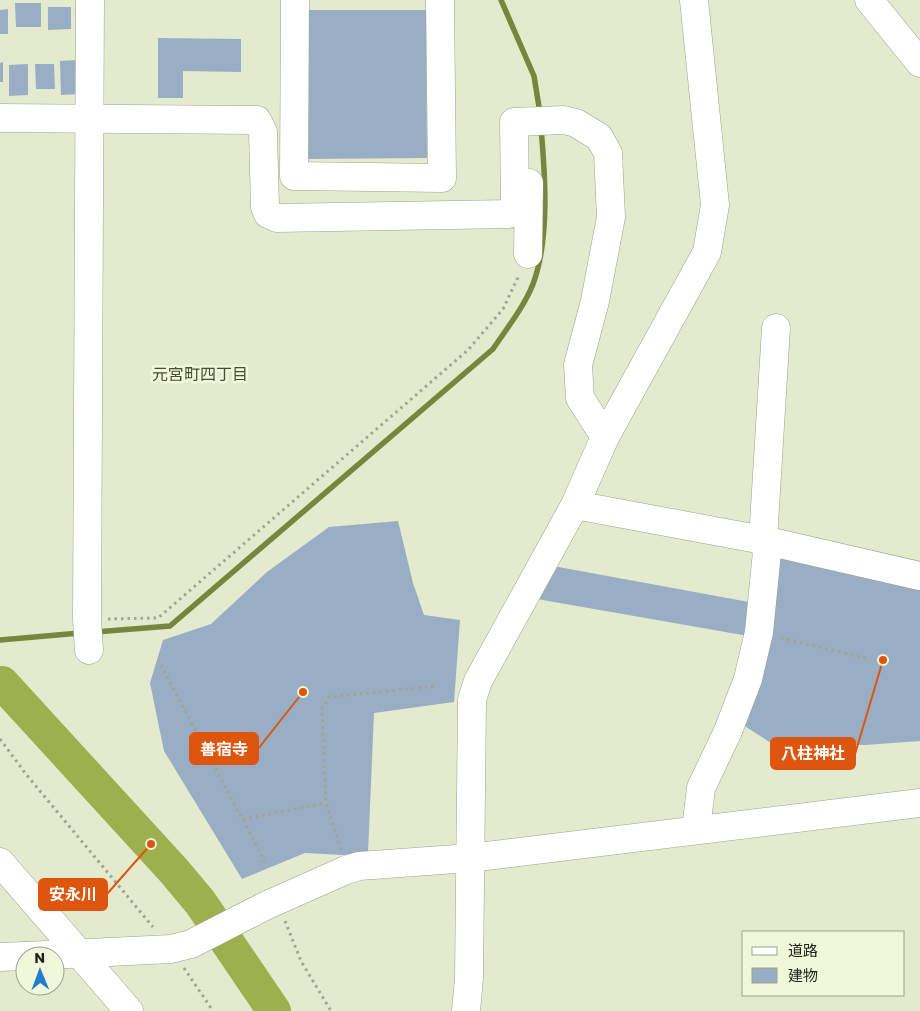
<svg xmlns="http://www.w3.org/2000/svg" width="920" height="1011" font-family="Poppins,'Noto Sans JP',sans-serif">
  <rect width="100%" height="100%" fill="#e3eacd"/>
  <g fill="none" stroke-linecap="round" stroke-linejoin="round">
    <g stroke="#78853d" stroke-width="5.5">
      <polyline points="501,0 534,76 540,113"/>
      <path d="M 95,632 L 170,626 L 493,349 C 507,328 524,307 533,284 C 550,239 545,174 541,127"/>
      <polyline points="0,640 80,633"/>
    </g>
    <polyline stroke="#9eaf4d" stroke-width="34" points="2,683 174,871 200,902 274,1011"/>
  </g>
  <g fill="#99aec4">
    <polygon points="15,3 41,3 41,27 16,27"/>
    <polygon points="48,7 71,7 71,29 48,30"/>
    <polygon points="8,9 8,34 0,34 0,10"/>
    <polygon points="305,10 426,10 427,158 306,159"/>
    <polygon points="158,38 241,39 241,72 183,71 183,98 158,98"/>
    <polygon points="78,60 80,94 61,95 60,61"/>
    <polygon points="3,62 3,82 0,82 0,63"/>
    <polygon points="28,64 28,95 9,96 9,65"/>
    <polygon points="35,64 54,64 55,89 36,89"/>
    <polygon points="398,521 413,583 424,615 460,620 454,702 374,713 368,853 343,855 305,853 242,879 164,751 150,683 163,640 211,624 267,572 329,527"/>
    <polygon points="778,555 920,583 920,741 865,745 771,743 740,723 765,639 537,599 553,566 771,606"/>
  </g>
  <g fill="none" stroke-linecap="round" stroke-linejoin="round">
    <defs>
      <g id="minor">
        <polyline points="295,0 294,176 442,178 440,0"/>
        <polyline points="869,0 920,63"/>
        <polyline points="0,118 257,120 263,132 265,207 268,214 277,218 509,214 514,210 515,203 514,122 564,120 576,123 599,137 608,153 611,217 595,301 578,365 580,398 605,437"/>
        <polyline points="528,254 529,183"/>
        <polyline points="575,505 763,540 920,576"/>
        <polyline points="89,650 87,619 90,0"/>
        <polyline points="696,829 701,788 728,731 748,679 759,632 767,552 763,540 776,328"/>
        <polyline points="0,862 129,1011"/>
        <polyline points="26,956 171,949 191,944 265,906 346,870 359,866 470,858 920,803"/>
        <polyline points="0,957 25,956"/>
        <polyline points="466,1011 469,978 472,700 478,681 575,505 605,437 707,252 715,205 694,0"/>
      </g>
    </defs>
    <use href="#minor" stroke="#9da388" stroke-width="29"/>
    <g stroke="#9fa58e" stroke-width="3" stroke-dasharray="2.5 4" stroke-linecap="butt">
      <polyline points="108,619 158,618 468,350 503,309 519,275"/>
      <polyline points="781,638 866,658"/>
      <polyline points="161,665 265,862"/>
      <polyline points="0,739 25,773 153,927"/>
      <polyline points="243,819 326,803"/>
      <polyline points="341,850 326,803 322,709 329,697 436,686"/>
      <polyline points="285,921 301,961 331,1011"/>
      <polyline points="184,968 213,1011"/>
    </g>
    <use href="#minor" stroke="#fff" stroke-width="28"/>
  </g>
  <g text-anchor="middle" stroke-width="5" stroke-linejoin="round" paint-order="stroke">
    <g font-size="16" fill="#474d34" stroke="#f1f8da">
      <text x="200" y="380">元宮町四丁目</text>
    </g>
  </g>
  <path fill="none" stroke="#de560d" stroke-width="2" d="M303 692L258 749M883 660L855 754M151 844L107 894"/>
  <g fill="#de560d" stroke="#f1f8da" stroke-width="2">
    <circle cx="303" cy="692" r="5"/>
    <circle cx="883" cy="660" r="5"/>
    <circle cx="151" cy="844" r="5"/>
  </g>
  <g fill="#de560d" stroke="#de560d" stroke-width="2">
    <rect x="190" y="733" width="68" height="31" rx="5"/>
    <rect x="771" y="738" width="84" height="31" rx="5"/>
    <rect x="39" y="879" width="68" height="31" rx="5"/>
  </g>
  <g font-size="16" text-anchor="middle" font-weight="bold" fill="#fff">
    <text x="224" y="755">善宿寺</text>
    <text x="813" y="759">八柱神社</text>
    <text x="73" y="900">安永川</text>
  </g>
  <rect x="742" y="931" width="162" height="65" fill="#f1f8da" stroke="#9da28c"/>
  <rect x="752" y="947" width="25" height="8" fill="#ffffff" stroke="#9da28c"/>
  <text x="788" y="956" font-size="15" fill="#1f2217">道路</text>
  <rect x="752" y="968" width="25" height="15" fill="#99aec4" stroke="#9da28c"/>
  <text x="788" y="981" font-size="15" fill="#1f2217">建物</text>
  <g transform="translate(40 971) rotate(359)"><circle r="24" fill="#f1f8da" stroke="#9da28c"/>
  <path d="M0-4L9 19L0 12L-9 19Z" fill="#247dcb"/>
  <text y="-8" font-size="14" font-weight="bold" text-anchor="middle" fill="#1f2217">N</text>
  </g>
</svg>
